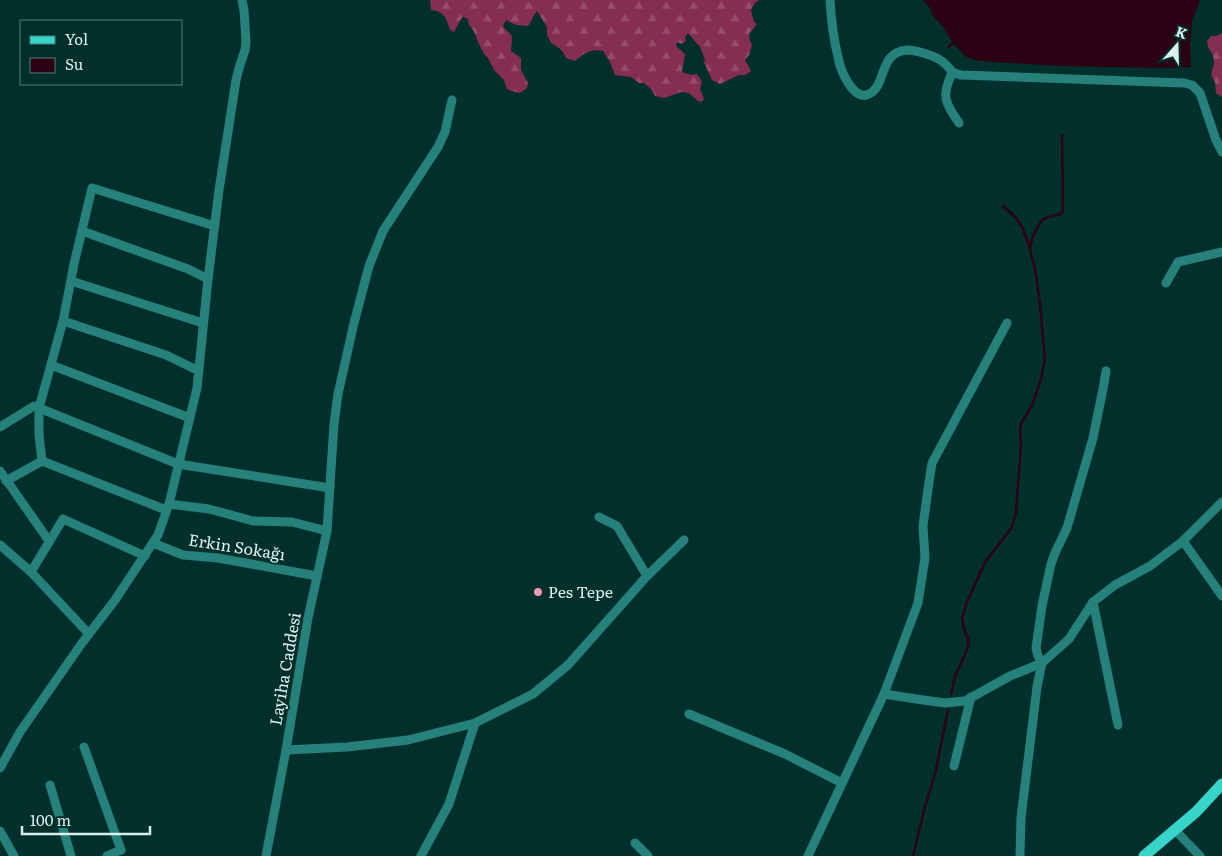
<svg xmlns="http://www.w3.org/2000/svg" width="1222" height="856" font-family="Literata,serif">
  <defs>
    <pattern id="forest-firs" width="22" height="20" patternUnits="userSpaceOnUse" patternTransform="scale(1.25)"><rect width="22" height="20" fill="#862e51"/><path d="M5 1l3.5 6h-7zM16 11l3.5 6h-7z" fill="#964d6a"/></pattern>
  </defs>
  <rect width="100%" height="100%" fill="#01302c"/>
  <g fill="url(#forest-firs)">
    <path d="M 430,0 L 759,0 L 755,3 L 751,10 L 754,22 L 757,24 L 749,34 L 750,41 L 752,45 L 749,55 L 745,60 L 751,71 L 745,75 L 739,75 L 720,84 L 712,80 L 703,60 L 706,62 L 700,47 L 688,33 L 685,37 L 686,41 L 682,44 L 677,42 L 676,46 L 685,54 L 682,72 L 691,75 L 697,74 L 702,81 L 700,89 L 704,99 L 701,102 L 698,101 L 689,93 L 681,92 L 664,98 L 655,96 L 652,90 L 644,83 L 639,83 L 631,77 L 615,75 L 610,62 L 603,51 C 591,48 583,54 575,61 L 566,58 L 563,52 L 559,48 L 551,43 L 547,35 L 547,27 L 537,11 C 533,16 532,21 528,26 L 516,25 L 506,20 L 503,26 C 505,30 509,32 511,35 C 513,38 511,47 511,51 L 521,58 L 521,70 L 528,83 L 527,88 L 520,93 L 511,91 L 507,89 L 504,80 L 494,70 L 488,58 L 484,54 L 477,40 L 476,36 L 473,30 L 469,25 L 468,19 L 463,17 L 461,19 L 454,32 L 450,30 C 447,19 444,11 431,10 Z"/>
    <polygon points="1222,33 1222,97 1216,93 1215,82 1211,75 1214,63 1213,55 1208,47 1207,41 1211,36 1217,36"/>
  </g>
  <polygon fill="#2c0113" points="923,0 1200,0 1192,21 1190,46 1191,67 1161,68 1060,66 980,61 966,57 953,43 943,27 934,17 928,5"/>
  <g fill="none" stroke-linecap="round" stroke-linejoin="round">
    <g stroke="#2c0113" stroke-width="2.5">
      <polyline points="949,47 953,43"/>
      <polyline points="1003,206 1016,218 1022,227 1030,248"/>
      <polyline points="951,694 955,677 969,645 968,639 964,628 962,618 967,602 985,562 1012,527 1016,513 1021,444 1020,430 1021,424 1032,405 1040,383 1045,360 1040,304 1036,274 1030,249 1032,239 1036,230 1042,220 1048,217 1061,214 1063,211 1062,135"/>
      <polyline points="913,856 924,810 935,774 948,710"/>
    </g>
    <g stroke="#26817a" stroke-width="9">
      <path d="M 830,0 C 831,17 834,41 838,57 C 840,69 853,102 869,94 C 887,86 878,52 907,50 C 916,50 936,56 943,62 C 952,69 948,72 961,75 L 1184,83 L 1192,85 L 1200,93 L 1216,140 L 1222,152"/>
      <path d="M 952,73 C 941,96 945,103 959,123"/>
      <polyline points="82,231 188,269 208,279"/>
      <polyline points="71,281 203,323"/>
      <polyline points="1166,283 1178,262 1222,252"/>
      <polyline points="63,321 166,355 199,371"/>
      <polyline points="51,365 190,418"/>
      <polyline points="0,427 34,406 178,464 330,488"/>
      <polyline points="42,461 39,435 39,408 63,321 74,264 92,188 215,226"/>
      <polyline points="0,471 49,541"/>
      <polyline points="6,481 42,461 166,510"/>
      <polyline points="169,504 209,509 253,521 292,522 327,531"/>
      <polyline points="599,517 617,526 647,576"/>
      <polyline points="1183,541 1222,596"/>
      <polyline points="153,543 183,555 218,558 317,576"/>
      <polyline points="0,545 31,572 89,634"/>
      <polyline points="31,572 63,519 145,556"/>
      <polyline points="1093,602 1118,725"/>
      <polyline points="884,694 923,700 945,703 965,701 1010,676 1042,663 1069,639 1093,602 1115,585 1150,566 1183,541 1222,502"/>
      <polyline points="689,714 785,754 842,783"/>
      <polyline points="84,747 121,850 107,856"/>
      <polyline points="286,750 347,747 408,740 475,723 533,694 568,665 647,576 684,540"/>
      <polyline points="954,766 971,697"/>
      <polyline points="0,768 20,732 82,643 115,600 158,535 169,504 197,388 208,279 219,190 236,80 240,65 245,50 246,42 244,10 242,0"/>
      <polyline points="50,785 71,856"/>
      <polyline points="1175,830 1200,856"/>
      <polyline points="0,831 14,856"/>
      <polyline points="635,843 648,856"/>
      <polyline points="266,856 286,750 308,618 327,531 334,424 338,394 354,323 369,266 383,231 438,147 445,132 452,100"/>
      <polyline points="421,856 449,804 475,723"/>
      <polyline points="808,856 884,694 918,603 925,558 923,526 928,489 932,463 1007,323"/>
      <polyline points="1020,856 1021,818 1037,687 1042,663 1038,656 1036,648 1042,606 1051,564 1055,553 1067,528 1093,438 1104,384 1106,371"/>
    </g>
    <polyline stroke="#37d4c9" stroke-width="11" points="1144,856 1196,812 1222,784"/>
  </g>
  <circle fill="#f09ab6" stroke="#01302c" stroke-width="2" cx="538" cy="592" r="5"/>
  <g text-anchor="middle" stroke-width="4" stroke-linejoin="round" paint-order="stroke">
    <g font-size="16" fill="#daf0ee" stroke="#01302c">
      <text transform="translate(237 547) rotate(9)" y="6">Erkin Sokağı</text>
      <text transform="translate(285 669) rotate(-80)" y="6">Layiha Caddesi</text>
    </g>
    <g font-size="16" fill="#daf0ee" stroke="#01302c" text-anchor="start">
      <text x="548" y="598">Pes Tepe</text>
    </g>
  </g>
  <rect x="20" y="20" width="162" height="65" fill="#01302c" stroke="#587d7a"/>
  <rect x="30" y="36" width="25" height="8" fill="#37d4c9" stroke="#587d7a"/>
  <text x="65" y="45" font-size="15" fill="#daf0ee">Yol</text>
  <rect x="30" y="58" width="25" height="15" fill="#2c0113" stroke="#587d7a"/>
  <text x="65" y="70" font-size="15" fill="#daf0ee">Su</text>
  <g transform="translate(1177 45) rotate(20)" stroke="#01302c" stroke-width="4" paint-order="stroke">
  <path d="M0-4L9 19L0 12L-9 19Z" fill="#daf0ee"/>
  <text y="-8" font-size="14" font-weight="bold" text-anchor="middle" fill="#daf0ee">K</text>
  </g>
  <path d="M22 826v8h128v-8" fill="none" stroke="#daf0ee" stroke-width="2.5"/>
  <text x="30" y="826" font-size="15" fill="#daf0ee" stroke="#01302c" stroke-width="4" paint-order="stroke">100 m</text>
</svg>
